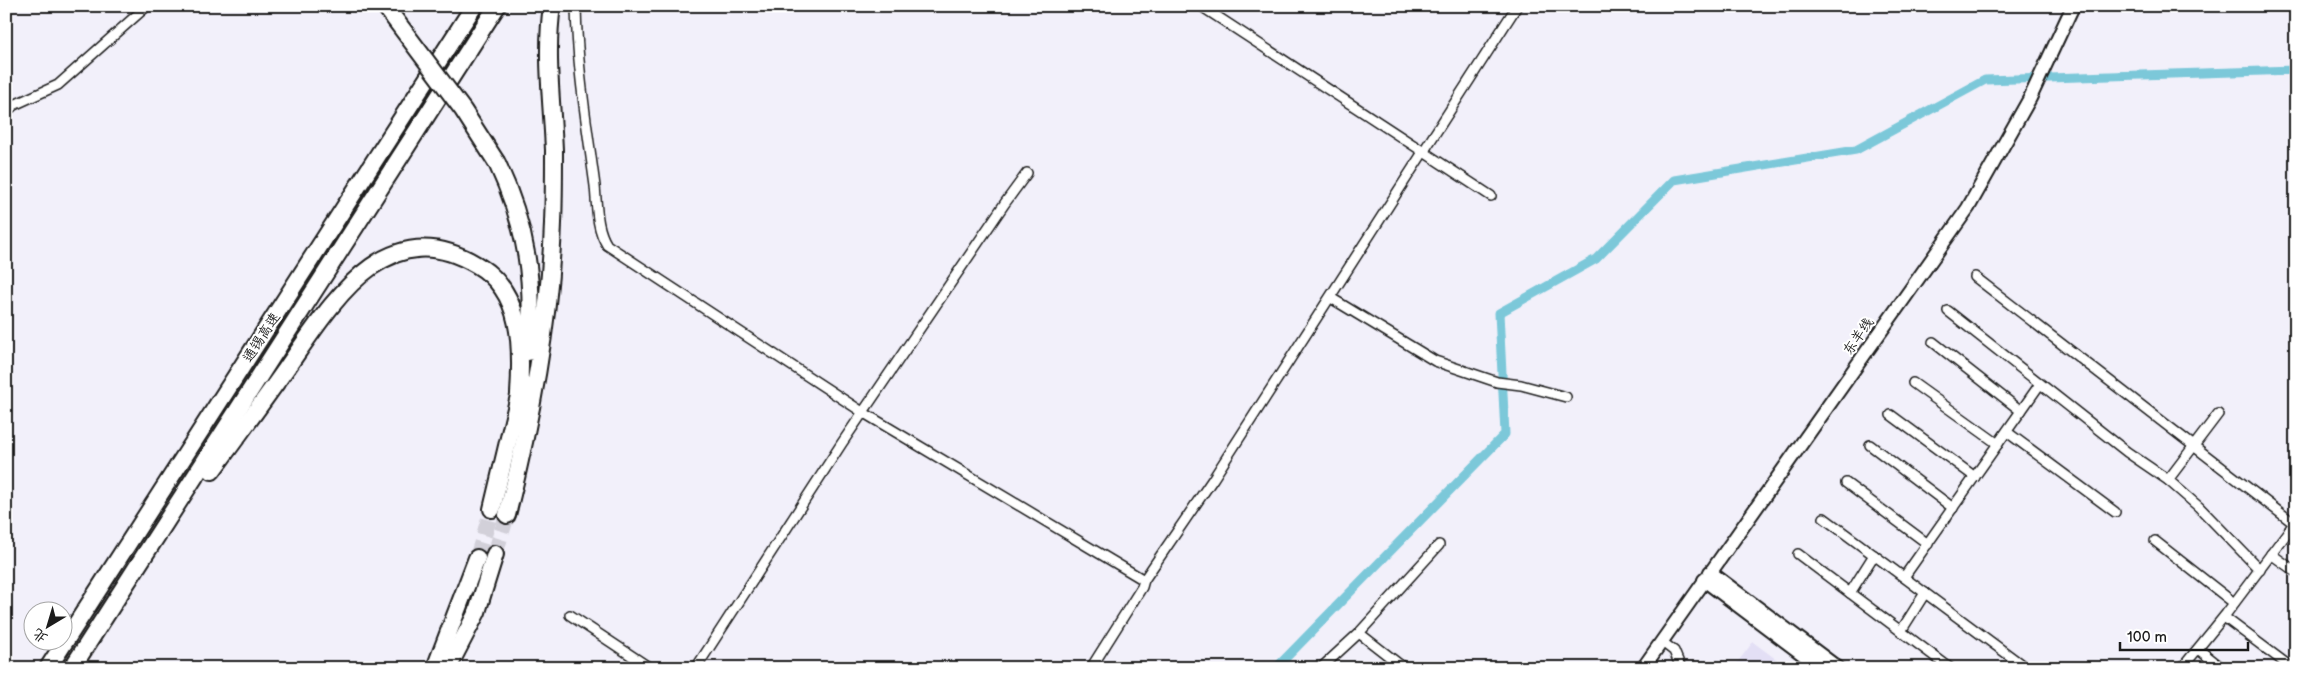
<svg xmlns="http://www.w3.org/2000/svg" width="2302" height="674" font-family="'Balsamiq Sans','LXGW WenKai TC',sans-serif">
  <rect width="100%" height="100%" fill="#f2f0fa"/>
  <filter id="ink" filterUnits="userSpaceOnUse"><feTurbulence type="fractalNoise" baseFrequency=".02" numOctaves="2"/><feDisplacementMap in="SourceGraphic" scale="10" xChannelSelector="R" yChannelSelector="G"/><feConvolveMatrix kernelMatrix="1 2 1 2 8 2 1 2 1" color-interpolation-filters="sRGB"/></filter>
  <g filter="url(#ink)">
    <polygon fill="#e3dff5" points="1753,642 1788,668 1733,668"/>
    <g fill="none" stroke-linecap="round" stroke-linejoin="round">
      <polyline stroke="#7bc8d9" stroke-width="9" points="1276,668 1505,434 1499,313 1596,259 1674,180 1856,150 1985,80 2296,70"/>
      <g stroke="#d2d0d9" stroke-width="16" stroke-dasharray="16 8" stroke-linecap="butt">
        <polyline points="495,554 507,515"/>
        <polyline points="477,558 492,509"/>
      </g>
      <defs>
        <g id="street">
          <path d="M 576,6 C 577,67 587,126 595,186 C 597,206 596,228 607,245 L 864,413 L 1144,580"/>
          <polyline points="1201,6 1491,196"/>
          <polyline points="6,112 14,105 58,85 147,6"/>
          <polyline points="1975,277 2296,525"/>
          <polyline points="1331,298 1435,361 1497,382 1521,385 1566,397"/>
          <polyline points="1948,311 2127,452 2168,480 2199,507 2260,570"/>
          <polyline points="1933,342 2021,411"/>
          <polyline points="1913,383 1998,444"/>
          <polyline points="1891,415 1975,477"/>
          <polyline points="2007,432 2115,512"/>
          <polyline points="1870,445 1953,508"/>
          <polyline points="2168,480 2218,414"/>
          <polyline points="1846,483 1928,544"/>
          <polyline points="1824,518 2026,668"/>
          <polyline points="2155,541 2234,603"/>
          <polyline points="1798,554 1950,668"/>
          <polyline points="2271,554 2296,572"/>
          <polyline points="1904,577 2040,384"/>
          <polyline points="1850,593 1874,555"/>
          <polyline points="570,615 650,668"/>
          <polyline points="2224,617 2292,668"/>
          <polyline points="1901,631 1925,593"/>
          <polyline points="1359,633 1404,668"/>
          <polyline points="1661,641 1674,651 1681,668"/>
          <polyline points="2198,649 2222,668"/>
          <polyline points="696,668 842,443 1005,203 1027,173"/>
          <polyline points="1091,668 1142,587 1144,580 1213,479 1517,6"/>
          <polyline points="1321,668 1359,633 1439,545"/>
          <polyline points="2182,668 2226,614 2296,521"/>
        </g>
        <g id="secondary">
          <polyline points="1710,572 1838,668"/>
          <polyline points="1704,580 1821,668"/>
          <polyline points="1643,668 1968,208 2030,98 2073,6"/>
        </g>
        <g id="highway">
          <path d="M 497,163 C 526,225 536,283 528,352"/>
          <path d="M 212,471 C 237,437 262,403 286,369 C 331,305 385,210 477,265 C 523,292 522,347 519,394"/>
          <polyline points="492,509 522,383"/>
          <path d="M 507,515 C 531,420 550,321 553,223 C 554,199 554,174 554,150 C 552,102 545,54 552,6"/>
          <polyline points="48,668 474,6"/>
          <polyline points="72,668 497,6"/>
          <polyline points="435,668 477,558"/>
          <polyline points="448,668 477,612 495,554"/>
        </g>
      </defs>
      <use href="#street" stroke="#1c1c1c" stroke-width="12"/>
      <use href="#secondary" stroke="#1c1c1c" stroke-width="16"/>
      <use href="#highway" stroke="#1c1c1c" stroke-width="20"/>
      <use href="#street" stroke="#fff" stroke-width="9"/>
      <use href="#secondary" stroke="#fff" stroke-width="12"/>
      <use href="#highway" stroke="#fff" stroke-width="16"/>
      <defs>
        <polyline id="highway-bridge" points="385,6 463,110 497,163"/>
      </defs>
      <use href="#highway-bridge" stroke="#1c1c1c" stroke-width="20" stroke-linecap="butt"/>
      <use href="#highway-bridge" stroke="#fff" stroke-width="16"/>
    </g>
  </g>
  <g text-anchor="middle" stroke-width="4" stroke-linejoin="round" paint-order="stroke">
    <g font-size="14" fill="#1c1c1c" stroke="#fff">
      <text transform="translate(1858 336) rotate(-55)" y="5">东羊线</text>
      <text transform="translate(261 337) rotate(-57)" y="5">通锡高速</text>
    </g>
  </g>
  <rect width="2302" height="674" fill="none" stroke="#fff" stroke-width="25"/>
  <rect x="12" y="12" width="2277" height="649" fill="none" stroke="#1c1c1c" stroke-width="2" filter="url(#ink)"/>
  <g transform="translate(48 626) rotate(218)"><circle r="24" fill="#ffffff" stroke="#a4a4a4"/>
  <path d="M0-4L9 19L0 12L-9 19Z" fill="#1c1c1c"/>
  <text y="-8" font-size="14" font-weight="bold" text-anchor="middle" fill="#1c1c1c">北</text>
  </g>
  <path d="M2120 642v8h128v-8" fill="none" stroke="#1c1c1c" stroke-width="2.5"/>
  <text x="2127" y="642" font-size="15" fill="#1c1c1c" stroke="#ffffff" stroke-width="4" paint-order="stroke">100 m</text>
</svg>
